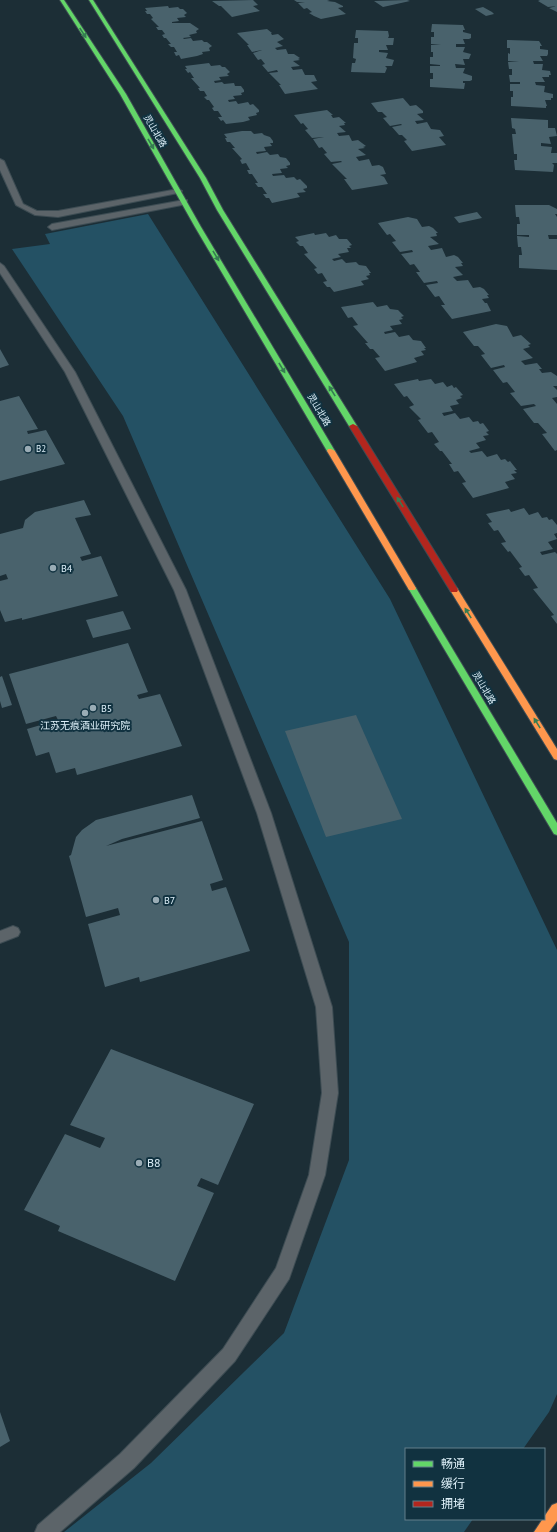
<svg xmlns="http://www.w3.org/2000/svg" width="557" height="1532" font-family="'PT Sans','Noto Sans SC',sans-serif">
  <rect width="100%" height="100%" fill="#1c2e36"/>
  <polygon fill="#245164" points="148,214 390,599 557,950 557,1394 549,1412 523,1449 406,1449 406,1519 473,1519 464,1532 64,1532 151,1463 284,1333 349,1160 349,942 123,416 12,249 50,244 45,234"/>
  <g fill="#49626c">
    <polygon points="253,0 258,5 253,6 260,11 232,17 221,6 219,6 212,1"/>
    <polygon points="294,0 330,0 327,1 335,2 343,6 343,7 338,8 346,14 321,19 314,16 309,13 312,12 307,8 304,9 298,3 305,2 297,2"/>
    <polygon points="407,0 410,1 383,7 374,1"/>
    <polygon points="540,0 557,0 557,12 549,8 557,6 548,7 538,1"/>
    <polygon points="168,6 169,8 178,7 180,9 183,9 187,13 184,15 186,17 177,18 179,21 172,22 172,23 190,23 199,29 196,31 197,33 189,35 191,37 183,38 184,39 191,38 193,41 202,40 204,42 207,42 212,46 209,48 210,51 202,52 203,54 197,56 181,59 179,55 176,56 174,52 177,52 174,47 171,47 168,44 171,44 166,38 164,38 162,35 165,34 162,30 158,30 156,27 159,27 151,19 153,18 150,14 147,14 145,11 147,11 145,8"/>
    <polygon points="483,7 492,12 494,14 486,16 475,9"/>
    <polygon points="432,24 463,25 465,30 463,30 463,32 471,34 471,38 469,39 463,39 465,44 456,44 456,47 465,47 463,52 471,54 469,59 463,59 465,65 455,64 456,68 465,68 463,73 472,76 472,80 470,81 463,81 463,83 465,83 464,89 430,87 430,79 433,79 433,73 430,73 430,66 440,66 440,65 430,64 430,57 433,57 433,52 431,52 431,45 441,45 431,44 431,37 434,37 434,32 431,32"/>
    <polygon points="267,29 272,33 271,33 272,35 278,34 284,39 277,42 283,46 275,48 277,50 286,49 288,54 294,54 300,58 298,59 300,60 293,61 300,66 291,67 293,70 302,69 305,75 314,75 317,81 311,82 318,89 285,94 279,85 281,85 269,73 278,72 277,70 268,72 262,65 265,64 261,59 258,60 253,53 262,50 252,52 247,45 249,45 237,33"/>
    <polygon points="356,30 388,31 389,36 388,38 394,38 393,45 386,45 388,50 379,50 379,52 388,53 386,58 394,60 392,66 385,66 387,68 385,73 351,72 352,63 355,63 356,59 353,58 354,43 358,43 358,38 355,38"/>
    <polygon points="507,40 539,41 542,46 540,46 540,49 548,50 548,54 547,56 540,56 543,61 533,61 534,64 543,64 542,70 550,71 551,75 549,75 549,77 542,77 545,82 535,82 536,85 545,86 544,92 553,94 553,98 551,98 551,100 545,100 547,106 546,106 546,108 511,106 511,97 513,97 513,91 510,91 510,84 520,84 520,82 510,82 509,75 512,75 512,69 509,69 508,62 519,62 508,61 508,53 510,54 510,48 507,48"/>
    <polygon points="209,63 211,66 220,65 222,67 225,67 230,72 227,74 229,76 219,77 221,80 214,81 215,83 222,82 224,84 234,83 235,86 241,86 244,90 244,92 241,93 242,95 233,96 235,99 228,100 229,102 236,101 238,104 248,102 250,105 253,104 259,110 259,112 256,113 257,115 248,117 250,120 243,122 226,124 223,120 221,121 218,117 222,117 218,111 214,111 212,108 214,107 209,100 207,100 204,97 207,96 204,91 200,91 198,88 200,88 191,78 194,78 190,72 188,73 185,69 187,69 185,66"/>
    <polygon points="403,98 410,106 416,105 423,111 423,113 417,114 424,120 415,121 417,124 427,122 431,129 440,130 444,136 439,137 446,145 412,151 404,141 407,140 402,135 399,135 392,127 402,125 401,124 390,126 383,118 387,117 382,112 378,112 371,103"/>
    <polygon points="327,110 333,115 331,115 333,118 339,117 346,123 344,123 345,125 339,126 346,132 337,133 339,136 349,135 352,141 358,140 366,146 363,147 365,148 358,149 366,155 356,157 359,161 369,159 372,166 379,165 383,167 386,174 380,175 384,177 388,184 352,190 344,179 347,179 332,164 342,162 341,161 331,162 324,154 327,153 322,147 319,148 313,139 324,137 312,138 305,130 308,129 303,123 301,124 294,115"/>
    <polygon points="511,118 548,120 548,128 555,128 557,136 549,137 551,144 541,143 541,146 552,147 551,153 557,153 557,163 552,163 554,165 553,172 515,170 514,160 517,160 517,154 514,154 512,134 516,134 515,129 512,128"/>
    <polygon points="242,131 251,131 254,134 262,133 264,135 270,137 273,141 273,143 270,143 272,146 264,147 266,151 256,152 257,154 267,152 270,155 278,154 280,157 286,158 290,163 290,165 286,166 288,168 280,169 282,173 272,174 273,176 284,175 286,178 294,177 297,180 300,179 307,186 307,188 303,189 306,192 297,193 300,197 272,203 269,198 266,198 263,194 267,194 262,187 258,187 255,183 258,183 252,174 249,174 247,170 250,170 246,163 242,164 240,160 242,159 232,148 235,148 230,142 227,142 225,138 227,138 224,134"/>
    <polygon points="515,205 549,205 557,209 557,214 555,214 557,217 557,235 548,235 549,239 557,239 557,270 519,268 519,255 522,255 521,247 518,247 517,236 529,237 529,235 517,235 517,224 520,224 519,217 516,217"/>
    <polygon points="477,212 482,218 459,223 454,217"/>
    <polygon points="408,217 417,219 422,227 429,226 433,228 438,233 436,233 437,236 430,237 439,244 428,246 431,250 442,248 446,257 454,255 458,257 463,263 461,263 463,266 455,267 463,275 453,277 457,281 468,280 473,288 480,287 484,289 489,295 487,295 489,298 482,299 485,303 487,303 491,311 452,319 441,305 445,305 439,296 435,297 426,285 438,283 437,281 424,283 416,272 420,272 414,264 410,265 401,254 413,252 412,250 400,252 392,242 396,241 390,234 387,235 378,223"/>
    <polygon points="314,233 315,235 326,233 329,237 336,235 339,239 347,239 352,245 349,246 351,248 347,248 349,252 338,254 341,257 332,259 334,261 342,259 346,263 356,262 359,265 366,266 371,273 369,273 370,275 366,276 369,279 361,281 364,285 334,292 330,287 327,287 323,282 327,281 322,273 318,274 314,269 317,268 304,254 308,253 303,246 300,246 296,242 299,241 295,237"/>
    <polygon points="373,302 377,307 387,305 390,309 398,310 404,316 401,317 403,319 399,320 402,324 390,326 393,330 384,332 385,334 395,332 399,337 409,335 413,340 421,341 426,348 424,348 426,350 421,351 424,355 414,358 417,362 385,371 375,358 380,357 373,349 370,349 365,343 368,343 353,326 358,325 352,317 348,318 341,307"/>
    <polygon points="496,324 507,326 513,337 521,335 531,344 528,345 530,347 523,349 533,358 521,361 525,365 537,363 542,369 539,369 542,373 551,372 557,376 557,386 553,386 557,390 557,397 552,398 557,404 557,450 555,451 542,434 547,433 538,423 534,423 523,409 536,406 534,404 521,406 510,393 515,392 507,382 503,383 493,370 505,367 504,365 491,368 481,355 485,354 478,346 474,346 463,332"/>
    <polygon points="0,349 9,365 0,368"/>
    <polygon points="418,379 419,381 431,379 435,384 443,382 447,387 452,385 454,388 456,387 463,395 460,396 462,398 456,400 459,404 450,406 453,411 442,413 444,416 455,413 460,419 469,417 473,422 478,421 480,424 483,423 489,431 486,432 489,435 483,436 486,440 476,443 480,448 469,451 471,453 482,451 487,457 497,454 501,460 505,459 508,462 510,461 517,470 514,470 517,473 511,474 515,479 505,482 509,488 473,498 462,483 466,482 458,471 454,472 449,464 452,464 442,451 440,451 434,444 439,442 432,432 428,433 418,420 421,419 409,407 414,405 407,396 404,397 394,384"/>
    <polygon points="19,396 38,429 27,431 28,434 46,430 65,464 0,481 0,401"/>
    <polygon points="84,500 91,515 75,518 91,554 80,557 82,561 101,556 118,596 22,620 22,618 5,622 0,610 0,581 8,579 6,574 0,576 0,534 23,528 25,520 35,512"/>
    <polygon points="524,508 529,515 538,512 542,518 547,517 549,520 552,519 557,525 557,533 554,534 557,539 548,542 553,549 540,552 542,555 555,552 557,554 557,624 551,616 554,615 533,589 538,588 529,575 525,576 519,568 522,567 510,551 508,552 501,543 506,542 498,530 494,531 488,523 492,522 486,514 509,509 511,512"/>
    <polygon points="123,611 131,629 93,638 86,620"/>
    <polygon points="128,643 148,692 137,695 139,699 160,694 182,746 77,775 75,768 56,773 49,752 36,756 27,729 58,720 56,716 26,724 9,674"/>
    <polygon points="2,676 12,705 2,708 0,701 0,677"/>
    <polygon points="356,715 402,819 326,837 285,731"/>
    <polygon points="192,795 200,818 122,839 106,846 202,821 223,880 210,884 212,891 226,887 250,951 140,982 139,977 105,987 88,924 120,915 118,908 86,917 69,856 71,855 76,837 82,830 96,820"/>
    <polygon points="111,1049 254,1104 218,1185 201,1178 197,1186 214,1193 175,1281 58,1231 60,1226 24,1210 65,1134 100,1148 105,1138 70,1125"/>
    <polygon points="0,1412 10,1441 0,1447"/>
  </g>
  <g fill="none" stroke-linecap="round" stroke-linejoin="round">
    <defs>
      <g id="lane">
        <polygon points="0,159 4,161 23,204 37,211 58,211 178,189 182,191 178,193 58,217 35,215 16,205 0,170"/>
        <polygon points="184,200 187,200 187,204 52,230 48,227 52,224"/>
        <polygon points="0,263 4,266 75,372 186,590 271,813 332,1007 338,1093 325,1175 289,1279 235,1361 134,1468 60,1532 35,1532 38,1525 120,1454 223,1349 276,1268 309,1175 322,1093 316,1007 257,813 174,590 65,372 0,273"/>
        <polygon points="13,926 18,928 20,932 18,936 0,943 0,931"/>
      </g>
      <g id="fast">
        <polygon points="60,0 64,0 126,94 201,227 335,451 334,453 331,453 327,451 195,227 120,94"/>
        <polygon points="89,0 93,0 206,178 223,210 357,426 355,427 351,427 349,426 217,210 200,178"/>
        <polygon points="412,585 416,588 557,823 557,835 554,834 408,588"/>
      </g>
      <g id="slow">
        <polygon points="328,449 331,449 335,451 416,588 415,590 409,590 327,451"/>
        <polygon points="454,587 457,588 557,749 557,760 554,759 450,590"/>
        <polygon points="557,1503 557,1521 549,1532 534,1532 552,1505"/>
      </g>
      <polygon id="jam" points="353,424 357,426 457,588 458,590 457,592 451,592 349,426"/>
    </defs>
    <use href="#lane" stroke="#3d4c53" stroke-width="2"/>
    <use href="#fast" stroke="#3d4c53" stroke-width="2"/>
    <use href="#slow" stroke="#3d4c53" stroke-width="2"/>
    <use href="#jam" stroke="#3d4c53" stroke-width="2"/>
    <use href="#lane" fill="#5c6469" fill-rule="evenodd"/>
    <use href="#fast" fill="#63d668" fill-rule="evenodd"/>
    <use href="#slow" fill="#ff974d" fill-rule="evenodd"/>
    <use href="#jam" fill="#b3261e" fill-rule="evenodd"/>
  </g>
  <defs><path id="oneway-solid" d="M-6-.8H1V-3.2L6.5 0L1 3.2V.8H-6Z"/></defs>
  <g fill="#367c52">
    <use href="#oneway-solid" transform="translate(83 33) rotate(57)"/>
    <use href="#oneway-solid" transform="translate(151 144) rotate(60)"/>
    <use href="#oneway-solid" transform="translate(216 256) rotate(59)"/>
    <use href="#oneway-solid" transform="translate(282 368) rotate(59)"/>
    <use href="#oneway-solid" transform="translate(332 391) rotate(-122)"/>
    <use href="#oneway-solid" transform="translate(400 502) rotate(-122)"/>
    <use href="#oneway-solid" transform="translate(468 613) rotate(-122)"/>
    <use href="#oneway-solid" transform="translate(537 723) rotate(-122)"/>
  </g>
  <g fill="#9aacb5" stroke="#113240" stroke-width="1.5">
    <circle cx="28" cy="449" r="4"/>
    <circle cx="53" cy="568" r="4"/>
    <circle cx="93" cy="708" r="4"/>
    <circle cx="85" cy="713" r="4"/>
    <circle cx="156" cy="900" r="4"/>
    <circle cx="139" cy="1163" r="4"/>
  </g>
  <g text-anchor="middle" stroke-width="4" stroke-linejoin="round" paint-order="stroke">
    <g font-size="9" fill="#def0f9" stroke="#113240">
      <text transform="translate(155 131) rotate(60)" y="3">灵山北路</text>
      <text transform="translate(319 410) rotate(59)" y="3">灵山北路</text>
      <text transform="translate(484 688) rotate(59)" y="3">灵山北路</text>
    </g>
    <g font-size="9" fill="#def0f9" stroke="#113240" text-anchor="start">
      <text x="36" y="452">B2</text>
    </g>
    <g font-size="10" fill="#def0f9" stroke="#113240" text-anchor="start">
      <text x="61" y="572">B4</text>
      <text x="101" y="712">B5</text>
      <text x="85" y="729" text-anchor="middle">江苏无痕酒业研究院</text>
      <text x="164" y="904">B7</text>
    </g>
    <g font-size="12" fill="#def0f9" stroke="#113240" text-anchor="start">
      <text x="147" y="1167">B8</text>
    </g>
  </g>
  <rect x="405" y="1448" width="140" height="72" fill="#113240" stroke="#637e8a"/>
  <rect x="413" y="1461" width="20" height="6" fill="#63d668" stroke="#637e8a"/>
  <text x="441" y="1468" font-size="12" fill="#def0f9">畅通</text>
  <rect x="413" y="1481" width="20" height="6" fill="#ff974d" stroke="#637e8a"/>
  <text x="441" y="1488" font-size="12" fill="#def0f9">缓行</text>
  <rect x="413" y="1501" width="20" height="6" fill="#b3261e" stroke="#637e8a"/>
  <text x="441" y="1508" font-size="12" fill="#def0f9">拥堵</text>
</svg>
